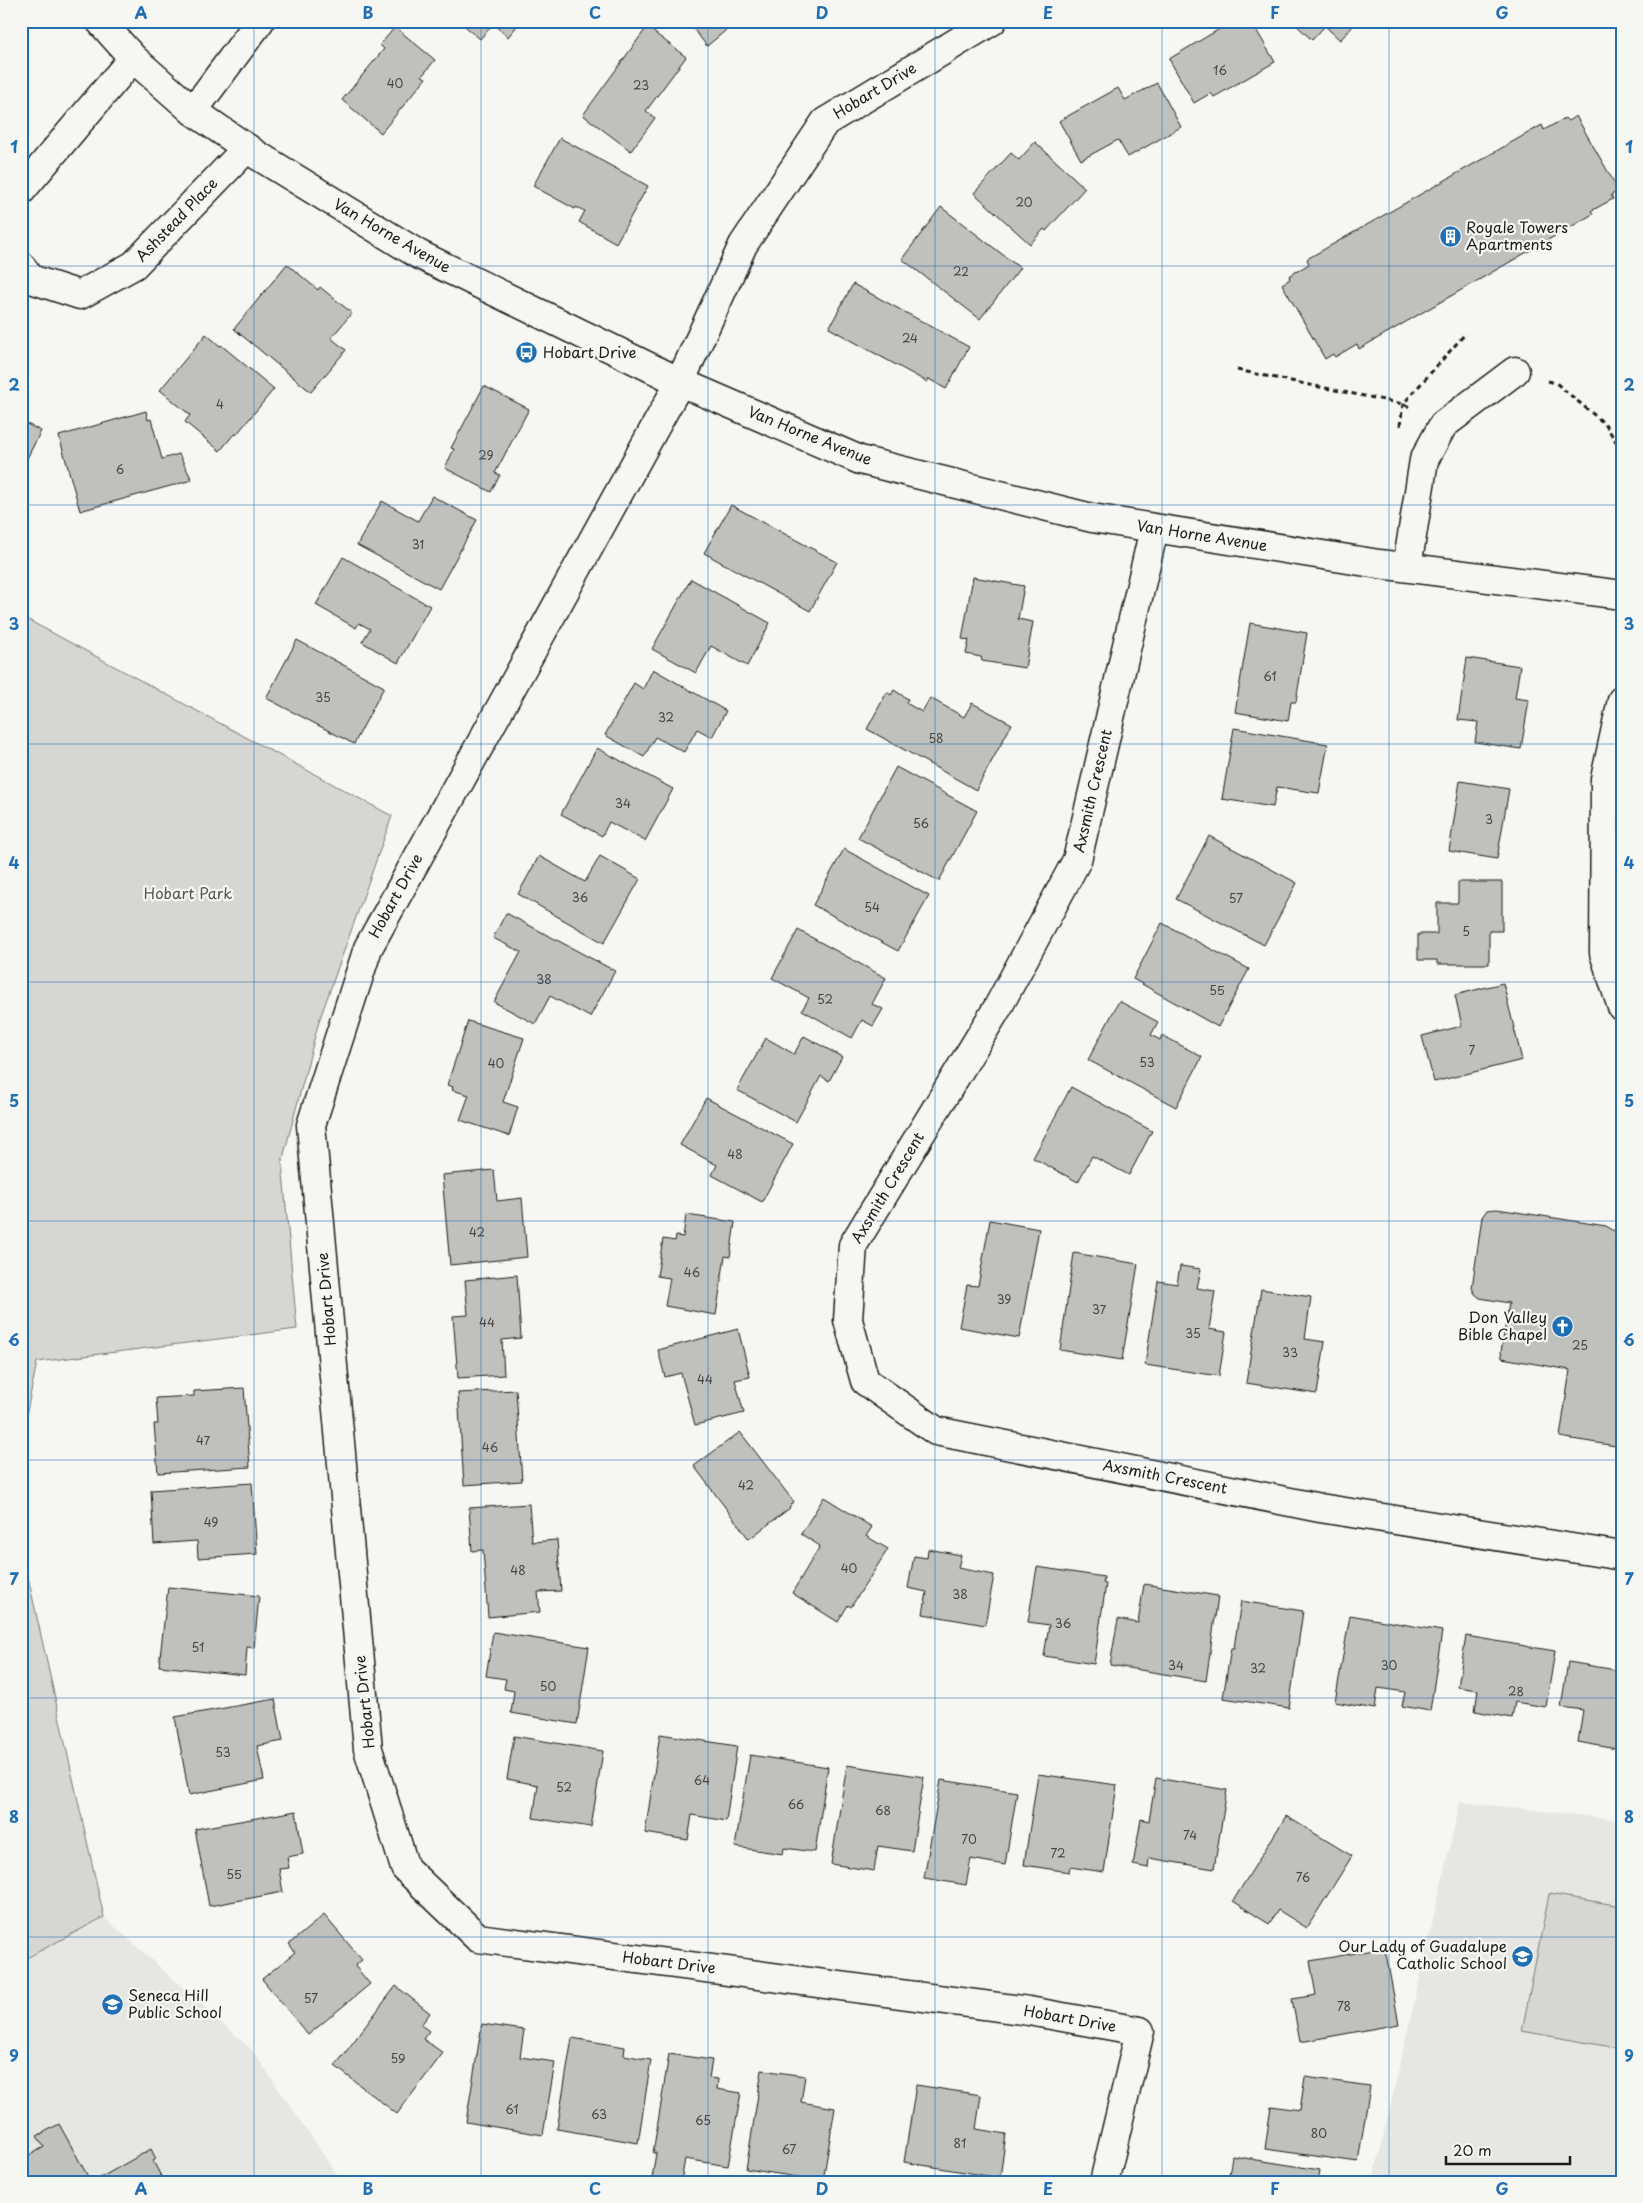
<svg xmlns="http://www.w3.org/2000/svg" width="1643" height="2203" font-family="'Playpen Sans',sans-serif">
  <rect width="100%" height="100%" fill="#f6f6f2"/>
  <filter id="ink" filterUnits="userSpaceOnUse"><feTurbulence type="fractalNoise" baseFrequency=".02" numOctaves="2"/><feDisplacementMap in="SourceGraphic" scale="10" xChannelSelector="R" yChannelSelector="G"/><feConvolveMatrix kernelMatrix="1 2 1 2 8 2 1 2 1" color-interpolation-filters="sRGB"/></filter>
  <g filter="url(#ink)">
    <g fill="#e6e6e2">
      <polygon points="1460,1802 1622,1820 1622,2182 1373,2182"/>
      <polygon points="104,1917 252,2050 342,2182 21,2182 21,1961"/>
    </g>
    <g fill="#d6d6d2" stroke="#797977">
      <polygon points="21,616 392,816 319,1021 282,1162 297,1329 37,1362 21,1441"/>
      <polygon points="21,1546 104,1917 21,1961"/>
      <polygon points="1549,1894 1622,1906 1622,2049 1522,2031"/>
    </g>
    <g fill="#c0c0bd" stroke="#1c1c1c">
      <polygon points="459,21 521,21 508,37 493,24 480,39"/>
      <polygon points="687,21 737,21 707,46"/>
      <polygon points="1233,21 1251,21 1275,62 1214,97 1211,93 1194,103 1169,59"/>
      <polygon points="1292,21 1358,21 1340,40 1325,26 1312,40"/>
      <polygon points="395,27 435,60 422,76 426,78 381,133 342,100 384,49 380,45"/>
      <polygon points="647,27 686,57 646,111 655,118 631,151 583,115"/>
      <polygon points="1157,83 1181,127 1128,157 1118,140 1081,160 1059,121 1118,88 1125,100"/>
      <polygon points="1576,116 1619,191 1611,195 1613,199 1591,211 1593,214 1359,349 1357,344 1335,357 1333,354 1325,359 1282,284 1290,279 1289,276 1309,264 1307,259 1542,125 1544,130 1565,118 1568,121"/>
      <polygon points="560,138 648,186 616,243 579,222 585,211 576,207 575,209 533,186"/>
      <polygon points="1035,142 1085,188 1046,231 1044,229 1030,244 974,193 1011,153 1019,160"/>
      <polygon points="941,207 1020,268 980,319 902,259"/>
      <polygon points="287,264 318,290 320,287 352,313 331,338 346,350 311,392 234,329"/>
      <polygon points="853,284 969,347 946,389 929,379 927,382 829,328"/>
      <polygon points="206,334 220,346 221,345 274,389 236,435 234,434 220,451 185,422 190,415 160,390"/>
      <polygon points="484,386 529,409 495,473 500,475 491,492 445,468 454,449 451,448"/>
      <polygon points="146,411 148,420 151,419 162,459 179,454 192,480 80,511 59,436"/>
      <polygon points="21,421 41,431 21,470"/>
      <polygon points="432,496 477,520 439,589 357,545 382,501 418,521"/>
      <polygon points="731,505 837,562 810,611 704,553"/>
      <polygon points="343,557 430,606 398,663 362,642 370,629 359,623 356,628 316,605"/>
      <polygon points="973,577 1024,586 1018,619 1033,622 1025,668 982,661 981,657 966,654 969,640 962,639"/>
      <polygon points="691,579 770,623 747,666 711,646 696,673 652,649"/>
      <polygon points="1250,623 1307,633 1296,702 1291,702 1288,721 1235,712"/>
      <polygon points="297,640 384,687 354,744 266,698"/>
      <polygon points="1467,658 1520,666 1515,698 1529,700 1521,749 1475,742 1478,722 1458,720"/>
      <polygon points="653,669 726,711 712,737 697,729 684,752 655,737 644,757 605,735 634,683 643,689"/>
      <polygon points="894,690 908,699 906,703 922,712 930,698 964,717 972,703 1012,724 976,790 867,729 887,692 891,695"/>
      <polygon points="1234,728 1328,744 1319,793 1277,787 1273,807 1222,799"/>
      <polygon points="597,748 673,789 645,841 609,822 602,836 561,814"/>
      <polygon points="896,767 977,811 939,881 858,838"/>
      <polygon points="1460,781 1509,789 1497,859 1449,851"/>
      <polygon points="1209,836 1297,883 1264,945 1176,899"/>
      <polygon points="844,849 929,896 898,951 813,905"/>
      <polygon points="539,856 585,882 600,856 640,879 604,943 518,894"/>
      <polygon points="1458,882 1502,882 1502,931 1489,931 1489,964 1437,964 1437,960 1418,960 1418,934 1437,934 1437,903 1458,903"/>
      <polygon points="506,913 615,971 590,1017 550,996 535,1024 494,1002 521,952 493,938"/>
      <polygon points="1162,923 1249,969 1218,1027 1133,979"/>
      <polygon points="798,930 886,978 872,1004 883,1009 873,1026 862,1020 852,1038 802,1010 809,998 772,978"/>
      <polygon points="1503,983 1522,1060 1434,1082 1422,1036 1462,1026 1455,995"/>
      <polygon points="1119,1001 1158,1022 1151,1035 1160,1040 1162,1035 1202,1057 1176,1107 1088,1060"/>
      <polygon points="468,1021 524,1038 503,1102 518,1107 509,1136 460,1120 469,1095 452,1090 453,1087 447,1085"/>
      <polygon points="804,1036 842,1057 829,1081 821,1076 796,1122 737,1090 766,1038 794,1054"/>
      <polygon points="1071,1087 1152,1131 1129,1175 1092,1156 1078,1182 1033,1158"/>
      <polygon points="706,1098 793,1144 762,1202 712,1175 717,1165 680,1145"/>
      <polygon points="494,1170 497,1201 522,1198 527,1257 450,1265 442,1175"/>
      <polygon points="1497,1209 1606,1226 1616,1232 1615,1247 1622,1248 1622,1447 1560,1437 1570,1370 1502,1358 1501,1352 1509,1303 1480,1298 1475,1294 1472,1288 1482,1217 1487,1210"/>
      <polygon points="686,1215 735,1222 730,1257 725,1256 716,1315 665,1306 670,1278 657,1276 663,1239 675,1241 676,1236 683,1237"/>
      <polygon points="990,1220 1039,1229 1019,1338 959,1327 967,1285 978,1286"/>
      <polygon points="1074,1253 1138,1264 1122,1360 1060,1350"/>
      <polygon points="1180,1266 1201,1269 1197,1288 1215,1291 1209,1329 1226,1332 1219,1376 1145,1365 1158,1281 1177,1284"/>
      <polygon points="517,1275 521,1338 502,1340 504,1375 458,1378 453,1316 468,1315 465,1280"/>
      <polygon points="1261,1289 1311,1297 1305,1339 1325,1342 1317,1394 1246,1383"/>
      <polygon points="738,1329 750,1377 735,1380 744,1413 695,1425 681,1373 665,1377 658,1350"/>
      <polygon points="244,1388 250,1467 158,1473 154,1424 158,1424 156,1398 194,1396 194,1391"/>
      <polygon points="516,1390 522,1481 464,1485 458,1393"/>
      <polygon points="740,1432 794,1502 789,1507 790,1508 749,1539 694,1466"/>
      <polygon points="252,1483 257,1554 198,1558 197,1541 154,1544 151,1490"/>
      <polygon points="824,1497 872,1527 866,1536 888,1549 851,1607 848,1605 838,1622 792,1593 820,1546 801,1534"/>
      <polygon points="529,1504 532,1542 557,1540 561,1591 538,1592 540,1612 488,1617 483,1550 472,1551 469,1508"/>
      <polygon points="928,1549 961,1555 958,1568 994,1575 985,1625 923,1614 927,1592 908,1588 914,1556 927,1558"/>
      <polygon points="1037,1567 1104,1577 1103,1583 1106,1584 1094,1664 1044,1656 1049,1625 1028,1622"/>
      <polygon points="1144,1584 1218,1596 1206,1681 1110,1665 1118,1619 1138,1623"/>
      <polygon points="168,1587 259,1596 254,1648 247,1647 245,1675 159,1666"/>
      <polygon points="1241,1601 1303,1611 1289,1708 1223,1698 1231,1648 1234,1648"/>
      <polygon points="1350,1615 1442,1631 1430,1711 1402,1706 1405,1692 1378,1688 1375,1709 1335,1702"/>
      <polygon points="493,1632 589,1647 577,1724 511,1713 514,1691 504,1689 506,1679 486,1676"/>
      <polygon points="1466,1636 1555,1651 1546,1707 1515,1702 1512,1718 1475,1711 1478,1690 1458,1687"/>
      <polygon points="1568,1662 1622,1671 1622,1750 1578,1742 1583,1710 1561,1707"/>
      <polygon points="275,1699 283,1741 257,1746 264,1780 189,1795 175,1717"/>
      <polygon points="660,1734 737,1746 726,1821 692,1815 688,1840 645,1833"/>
      <polygon points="514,1736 603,1751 591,1827 533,1818 538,1785 507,1779"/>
      <polygon points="750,1755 828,1767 815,1852 784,1848 783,1854 735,1847"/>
      <polygon points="847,1765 924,1777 912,1851 878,1846 874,1871 831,1864"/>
      <polygon points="1038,1774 1117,1785 1104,1872 1070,1867 1069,1872 1024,1865"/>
      <polygon points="1156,1778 1227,1790 1214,1869 1149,1858 1148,1868 1133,1865 1141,1819 1149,1821"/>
      <polygon points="941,1780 1017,1792 1005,1865 971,1859 966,1885 924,1878"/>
      <polygon points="296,1811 303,1854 287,1857 289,1868 279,1869 283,1892 209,1906 195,1829"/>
      <polygon points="1286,1816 1352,1856 1307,1928 1278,1910 1269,1924 1233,1901"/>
      <polygon points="324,1915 362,1960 355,1966 370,1984 308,2035 262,1979 295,1952 289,1944"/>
      <polygon points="1385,1948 1399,2024 1300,2042 1292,1999 1316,1995 1310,1961"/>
      <polygon points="396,1986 430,2013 421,2025 429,2031 423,2039 443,2053 397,2114 335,2066"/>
      <polygon points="482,2024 524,2030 520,2057 555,2062 543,2135 466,2122"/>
      <polygon points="572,2038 625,2047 624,2055 651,2060 638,2143 557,2129"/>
      <polygon points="669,2054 712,2060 709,2078 718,2079 717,2089 741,2093 728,2166 685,2159 681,2182 652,2179 656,2153 653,2153"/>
      <polygon points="762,2070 805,2076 801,2102 835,2108 823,2181 746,2169"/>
      <polygon points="1305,2077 1370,2086 1358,2162 1265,2149 1271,2106 1300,2110"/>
      <polygon points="916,2085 981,2095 976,2129 1006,2134 1000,2178 904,2162"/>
      <polygon points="59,2124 91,2182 21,2182 21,2139 30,2155 44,2147 37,2136"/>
      <polygon points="151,2149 156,2159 153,2161 164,2182 93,2182"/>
      <polygon points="1232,2156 1320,2170 1318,2182 1228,2182"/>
    </g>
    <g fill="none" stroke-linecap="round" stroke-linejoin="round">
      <defs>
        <g id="minor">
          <polyline points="100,21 133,58 193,111 257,155 418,254 680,382 860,460 1092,518 1379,564 1622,595"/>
          <polyline points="992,21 825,122 743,245 680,382 368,948 311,1125 368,1749 405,1868 478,1938 1029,2011 1140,2031 1104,2182"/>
          <polyline points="193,111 260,21"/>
          <polyline points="21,191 133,58"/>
          <polyline points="21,266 31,279 80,295 134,265 247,148"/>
          <polyline points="1154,529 1077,860 998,1007 853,1245 848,1320 865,1381 936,1431 1320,1508 1622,1556"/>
          <polyline points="1407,567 1424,460 1443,425 1515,371"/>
          <polyline points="1622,700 1605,779 1604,953 1622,1007"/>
        </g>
      </defs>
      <use href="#minor" stroke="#1c1c1c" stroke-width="31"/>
      <g stroke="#1c1c1c" stroke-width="3" stroke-dasharray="5 4" stroke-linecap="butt">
        <polyline points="1237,370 1403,404 1412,408"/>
        <polyline points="1548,381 1556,383 1605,424 1622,451"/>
        <polyline points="1400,426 1403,404 1466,333"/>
      </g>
      <use href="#minor" stroke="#f6f6f2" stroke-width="28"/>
    </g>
  </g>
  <path fill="none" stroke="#1f6fb2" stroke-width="1" stroke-opacity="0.55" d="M 254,21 L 254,2182M 481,21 L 481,2182M 708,21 L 708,2182M 935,21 L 935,2182M 1162,21 L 1162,2182M 1389,21 L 1389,2182M 21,266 L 1622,266M 21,505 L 1622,505M 21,744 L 1622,744M 21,982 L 1622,982M 21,1221 L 1622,1221M 21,1460 L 1622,1460M 21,1698 L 1622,1698M 21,1937 L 1622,1937"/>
  <defs>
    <symbol id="building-disc" viewBox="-11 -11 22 22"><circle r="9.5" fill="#1f6fb2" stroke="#f6f6f2"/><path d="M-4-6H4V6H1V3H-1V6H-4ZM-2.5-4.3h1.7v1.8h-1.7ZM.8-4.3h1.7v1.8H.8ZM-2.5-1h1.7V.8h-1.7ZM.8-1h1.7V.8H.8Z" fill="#fff"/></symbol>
    <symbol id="bus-disc" viewBox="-11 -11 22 22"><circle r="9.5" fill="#1f6fb2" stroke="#f6f6f2"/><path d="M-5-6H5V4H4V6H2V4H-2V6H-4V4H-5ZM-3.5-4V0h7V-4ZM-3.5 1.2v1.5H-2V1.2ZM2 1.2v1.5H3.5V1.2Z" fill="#fff"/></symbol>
    <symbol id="church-disc" viewBox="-11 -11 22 22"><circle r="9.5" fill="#1f6fb2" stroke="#f6f6f2"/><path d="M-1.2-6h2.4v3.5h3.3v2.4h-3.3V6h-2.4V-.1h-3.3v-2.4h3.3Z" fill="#fff"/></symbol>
    <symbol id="school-disc" viewBox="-11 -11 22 22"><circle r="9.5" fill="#1f6fb2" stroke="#f6f6f2"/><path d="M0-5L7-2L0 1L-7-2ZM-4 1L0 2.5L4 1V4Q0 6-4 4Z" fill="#fff"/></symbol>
  </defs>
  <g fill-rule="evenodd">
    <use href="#building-disc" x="1438" y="224" width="25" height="25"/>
    <use href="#bus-disc" x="514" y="340" width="25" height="25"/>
    <use href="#church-disc" x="1550" y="1314" width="25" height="25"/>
    <use href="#school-disc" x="1510" y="1944" width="25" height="25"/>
    <use href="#school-disc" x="100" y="1992" width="25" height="25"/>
  </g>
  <g text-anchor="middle" stroke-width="4.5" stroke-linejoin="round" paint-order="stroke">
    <g font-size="12" fill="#454544">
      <text x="1220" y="75">16</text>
      <text x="395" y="88">40</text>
      <text x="641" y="90">23</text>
      <text x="1024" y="207">20</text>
      <text x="961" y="276">22</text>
      <text x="910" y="343">24</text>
      <text x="220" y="409">4</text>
      <text x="486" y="460">29</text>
      <text x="120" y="474">6</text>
      <text x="418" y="549">31</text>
      <text x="1270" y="681">61</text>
      <text x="323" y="702">35</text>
      <text x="666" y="722">32</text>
      <text x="936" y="743">58</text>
      <text x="623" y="808">34</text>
      <text x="1489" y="824">3</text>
      <text x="921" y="828">56</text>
      <text x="580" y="902">36</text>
      <text x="1236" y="903">57</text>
      <text x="872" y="912">54</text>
      <text x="1466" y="936">5</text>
      <text x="544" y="984">38</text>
      <text x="1217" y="995">55</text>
      <text x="825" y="1004">52</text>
      <text x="1472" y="1055">7</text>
      <text x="1147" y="1067">53</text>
      <text x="496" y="1068">40</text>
      <text x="735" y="1159">48</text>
      <text x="477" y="1237">42</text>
      <text x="692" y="1277">46</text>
      <text x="1004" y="1304">39</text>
      <text x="1099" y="1314">37</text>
      <text x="487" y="1327">44</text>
      <text x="1193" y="1338">35</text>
      <text x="1580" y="1350">25</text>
      <text x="1290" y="1357">33</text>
      <text x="705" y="1384">44</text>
      <text x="203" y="1445">47</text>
      <text x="490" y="1452">46</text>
      <text x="746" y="1490">42</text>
      <text x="211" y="1527">49</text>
      <text x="849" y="1573">40</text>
      <text x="518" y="1575">48</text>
      <text x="960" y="1599">38</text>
      <text x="1063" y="1628">36</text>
      <text x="198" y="1652">51</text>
      <text x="1176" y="1670">34</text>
      <text x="1389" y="1670">30</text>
      <text x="1258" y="1673">32</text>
      <text x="548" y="1691">50</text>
      <text x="1516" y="1696">28</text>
      <text x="223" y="1757">53</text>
      <text x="702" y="1785">64</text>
      <text x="564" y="1792">52</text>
      <text x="796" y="1809">66</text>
      <text x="883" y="1815">68</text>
      <text x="1190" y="1840">74</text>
      <text x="969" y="1844">70</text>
      <text x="1058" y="1858">72</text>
      <text x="234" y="1879">55</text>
      <text x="1303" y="1882">76</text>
      <text x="311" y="2003">57</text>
      <text x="1344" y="2011">78</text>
      <text x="398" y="2063">59</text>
      <text x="512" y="2114">61</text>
      <text x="599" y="2119">63</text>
      <text x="703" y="2125">65</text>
      <text x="1319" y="2138">80</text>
      <text x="960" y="2148">81</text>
      <text x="789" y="2154">67</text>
    </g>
    <g font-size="15" fill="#1c1c1c" stroke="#f6f6f2">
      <text transform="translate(875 91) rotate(-31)" y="5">Hobart Drive</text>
      <text transform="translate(177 220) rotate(-46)" y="5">Ashstead Place</text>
      <text transform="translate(392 236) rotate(30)" y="5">Van Horne Avenue</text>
      <text transform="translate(810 436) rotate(22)" y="5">Van Horne Avenue</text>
      <text transform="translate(1202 536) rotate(9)" y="5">Van Horne Avenue</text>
      <text transform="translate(1093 791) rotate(-77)" y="5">Axsmith Crescent</text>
      <text transform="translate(396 896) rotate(-61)" y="5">Hobart Drive</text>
      <text transform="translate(888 1188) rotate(-59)" y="5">Axsmith Crescent</text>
      <text transform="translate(327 1299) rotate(-95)" y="5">Hobart Drive</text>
      <text transform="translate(1165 1477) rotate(11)" y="5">Axsmith Crescent</text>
      <text transform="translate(365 1702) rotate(-96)" y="5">Hobart Drive</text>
      <text transform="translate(669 1963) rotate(7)" y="5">Hobart Drive</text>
      <text transform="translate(1070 2019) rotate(10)" y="5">Hobart Drive</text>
    </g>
    <g font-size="15" fill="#1c1c1c" stroke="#f6f6f2" text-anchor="start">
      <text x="1466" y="233">Royale Towers<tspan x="1466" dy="17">Apartments</tspan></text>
      <text x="543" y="358">Hobart Drive</text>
      <text x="1547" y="1323" text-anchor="end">Don Valley<tspan x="1547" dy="17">Bible Chapel</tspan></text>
      <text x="1507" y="1952" text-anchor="end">Our Lady of Guadalupe<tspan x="1507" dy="17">Catholic School</tspan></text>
      <text x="128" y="2001">Seneca Hill<tspan x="128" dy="17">Public School</tspan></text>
    </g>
    <g font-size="15" fill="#545453" stroke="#f6f6f2">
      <text x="188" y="899">Hobart Park</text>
    </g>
  </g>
  <rect width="1643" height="2203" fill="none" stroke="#f6f6f2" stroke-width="55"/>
  <path d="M1446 2156v8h124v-8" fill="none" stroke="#1c1c1c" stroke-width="2.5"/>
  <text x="1453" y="2156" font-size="15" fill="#1c1c1c" stroke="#f6f6f2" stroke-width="4" paint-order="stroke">20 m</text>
  <rect x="28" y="28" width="1588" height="2148" fill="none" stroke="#1f6fb2" stroke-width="2"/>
  <g font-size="16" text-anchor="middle" font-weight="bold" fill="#1f6fb2">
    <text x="141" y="19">A</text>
    <text x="368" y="19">B</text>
    <text x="595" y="19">C</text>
    <text x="822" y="19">D</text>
    <text x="1048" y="19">E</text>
    <text x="1275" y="19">F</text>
    <text x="1502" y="19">G</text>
    <text x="14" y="153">1</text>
    <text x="1629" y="153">1</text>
    <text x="14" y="391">2</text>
    <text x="1629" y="391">2</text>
    <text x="14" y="630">3</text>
    <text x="1629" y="630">3</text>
    <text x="14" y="869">4</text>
    <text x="1629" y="869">4</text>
    <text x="14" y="1107">5</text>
    <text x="1629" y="1107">5</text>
    <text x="14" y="1346">6</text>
    <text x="1629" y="1346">6</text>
    <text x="14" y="1585">7</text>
    <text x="1629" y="1585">7</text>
    <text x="14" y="1823">8</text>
    <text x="1629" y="1823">8</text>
    <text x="14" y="2062">9</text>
    <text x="1629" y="2062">9</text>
    <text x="141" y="2195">A</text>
    <text x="368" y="2195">B</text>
    <text x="595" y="2195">C</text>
    <text x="822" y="2195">D</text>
    <text x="1048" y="2195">E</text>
    <text x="1275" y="2195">F</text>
    <text x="1502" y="2195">G</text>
  </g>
</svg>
